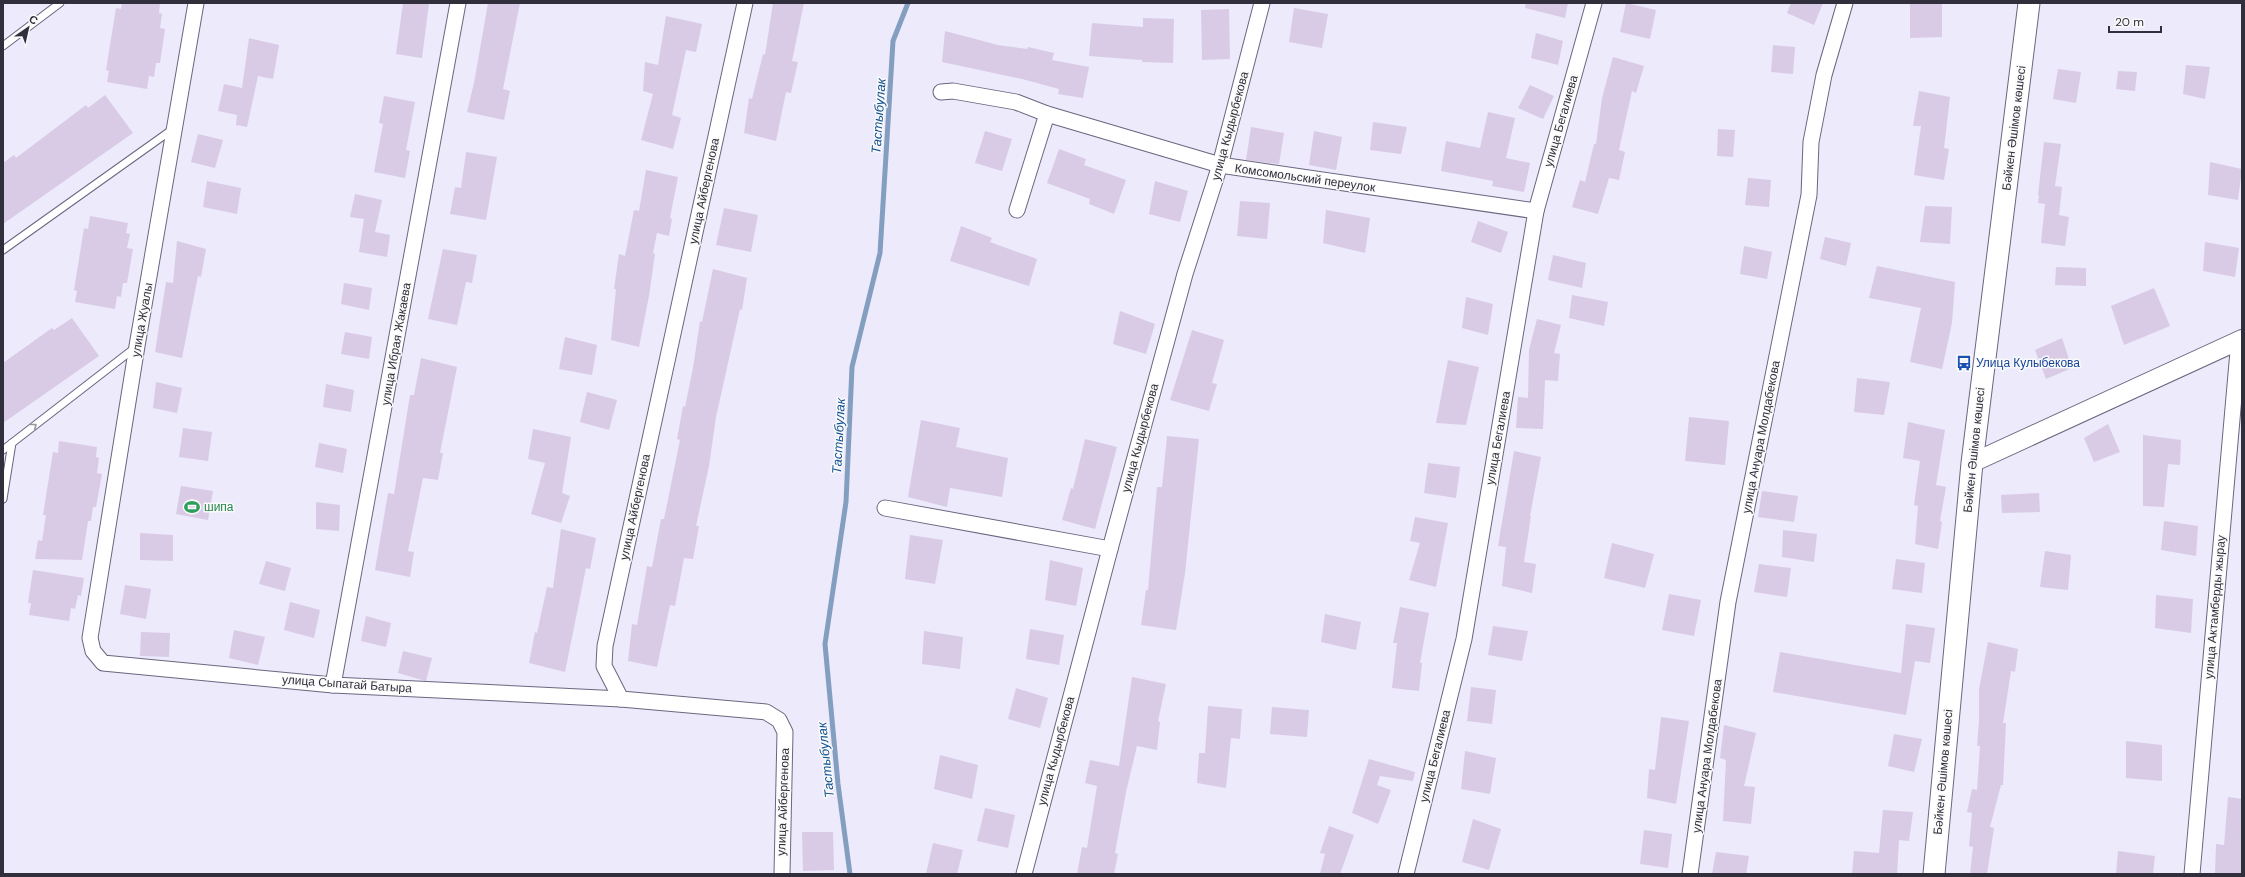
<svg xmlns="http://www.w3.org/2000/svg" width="2245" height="877" font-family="'DM Sans',sans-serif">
  <rect width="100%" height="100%" fill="#edeafc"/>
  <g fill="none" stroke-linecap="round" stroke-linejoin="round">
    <polyline stroke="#849ec0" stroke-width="5" points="850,874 838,784 825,644 846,502 852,367 880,253 893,41 908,3"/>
  </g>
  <g fill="#d9cbe6">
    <polygon points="122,3 160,3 159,13 162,14 160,28 165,29 160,63 156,63 154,77 149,76 147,89 107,82 109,71 106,70 116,8 121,9"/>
    <polygon points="403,3 429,3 422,58 396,54"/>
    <polygon points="488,3 520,3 503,89 510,91 504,120 467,112 474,83"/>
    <polygon points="773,3 804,3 792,61 798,62 791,93 786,92 776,141 744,133 749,98 752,99 763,54 765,55"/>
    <polygon points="1526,3 1568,3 1565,18 1525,8"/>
    <polygon points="1626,3 1656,10 1650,39 1620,32"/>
    <polygon points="1791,3 1823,3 1814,25 1787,13"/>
    <polygon points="1910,3 1942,3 1942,37 1910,38"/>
    <polygon points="1294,8 1328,14 1322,48 1289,42"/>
    <polygon points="1229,9 1230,59 1202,60 1201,10"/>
    <polygon points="666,16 702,24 696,52 686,50 672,115 681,118 673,149 641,140 653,94 643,91 645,62 658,65"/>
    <polygon points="1143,18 1174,19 1173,63 1142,62 1142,60 1089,56 1092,23 1143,27"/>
    <polygon points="945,31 998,45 1027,49 1028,47 1054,53 1052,60 1089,67 1083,98 1058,94 1059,89 1022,79 942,62"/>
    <polygon points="1536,33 1563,41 1558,65 1531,58"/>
    <polygon points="249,38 279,45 273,79 258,76 247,127 236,125 237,115 218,111 224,84 242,88"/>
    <polygon points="1773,45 1795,47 1793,74 1771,72"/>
    <polygon points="1613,57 1644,66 1636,93 1632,91 1619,150 1625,152 1619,180 1609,178 1598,214 1572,207 1580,180 1585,182 1594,144 1596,144 1602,98"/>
    <polygon points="2186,65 2210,67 2205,99 2183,94"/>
    <polygon points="2058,69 2081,72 2076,103 2053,99"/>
    <polygon points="2118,71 2137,72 2135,91 2116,89"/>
    <polygon points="1530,85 1554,96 1543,119 1518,108"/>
    <polygon points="1919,91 1950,97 1944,148 1949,149 1944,180 1914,175 1921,126 1913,126"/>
    <polygon points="105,95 133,133 3,224 3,163 14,155 16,158 86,105 88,108"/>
    <polygon points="384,96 415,102 406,150 410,151 405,178 374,172 383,124 379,123"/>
    <polygon points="1488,112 1515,118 1506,158 1530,163 1524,192 1492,186 1493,181 1441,171 1446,141 1480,148"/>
    <polygon points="1373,122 1407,127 1401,154 1370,150"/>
    <polygon points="1251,127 1284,133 1279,164 1246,160"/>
    <polygon points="1718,129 1735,130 1733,157 1717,156"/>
    <polygon points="985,131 1012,139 1002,171 975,163"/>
    <polygon points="1314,131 1342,137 1336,170 1309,165"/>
    <polygon points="198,134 223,140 215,168 191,162"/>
    <polygon points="2044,142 2061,144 2055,186 2062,187 2059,215 2069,217 2065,246 2041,243 2045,204 2038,203 2039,196 2038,195"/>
    <polygon points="1059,149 1086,159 1084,165 1126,180 1114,214 1089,204 1090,199 1047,183"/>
    <polygon points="466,152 497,157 486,220 450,214 455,187 461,188"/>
    <polygon points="2210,162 2242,169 2238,200 2208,195"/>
    <polygon points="646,170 678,177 670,218 672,219 669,236 657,233 653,253 655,254 649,296 639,347 611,340 616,289 614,289 619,254 625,256 634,210 639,211"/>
    <polygon points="1748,178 1771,180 1769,207 1745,205"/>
    <polygon points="207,181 241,188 237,214 203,207"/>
    <polygon points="1155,181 1188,191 1180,222 1149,214"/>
    <polygon points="355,194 382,200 375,232 390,235 387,257 359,252 364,219 350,217"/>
    <polygon points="1240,201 1270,203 1267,239 1237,236"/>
    <polygon points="1925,206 1952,207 1950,244 1920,242"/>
    <polygon points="724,208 758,215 751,252 716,245"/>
    <polygon points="1326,210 1370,218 1365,253 1323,243"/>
    <polygon points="90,216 128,223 126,233 130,234 127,248 133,249 127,283 123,283 121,297 117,296 115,309 75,302 77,291 74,290 84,228 88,229"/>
    <polygon points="1478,221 1508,232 1501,253 1471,242"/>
    <polygon points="961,226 992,238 990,242 1037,259 1029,286 950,261"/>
    <polygon points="1825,237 1851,243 1846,266 1820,259"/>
    <polygon points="177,241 206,249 201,277 198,276 182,358 155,352 166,282 173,283"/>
    <polygon points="2205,242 2239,248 2235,277 2203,271"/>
    <polygon points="1744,246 1772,252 1767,279 1740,274"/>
    <polygon points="443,249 477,255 472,283 466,282 457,325 428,319"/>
    <polygon points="1553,255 1586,263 1582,288 1548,280"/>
    <polygon points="1877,266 1955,282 1952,323 1942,369 1910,362 1921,308 1869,298"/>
    <polygon points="2056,267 2086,268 2086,286 2055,285"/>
    <polygon points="713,269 747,278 742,310 740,309 716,417 709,466 696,526 699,526 693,559 684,558 675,606 670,605 657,667 628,661 632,624 637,625 647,566 652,567 661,519 664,519 680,440 677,439 683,406 685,407 693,368 700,321 702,322"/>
    <polygon points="344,283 372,288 369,310 341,304"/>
    <polygon points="2154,288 2170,326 2124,345 2111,306"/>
    <polygon points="1572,295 1608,302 1604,326 1569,318"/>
    <polygon points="1466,297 1493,304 1488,335 1462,328"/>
    <polygon points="1120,311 1155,324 1146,354 1113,344"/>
    <polygon points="72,318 99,356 3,423 3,363 52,328 54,330"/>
    <polygon points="1537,319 1561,325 1554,353 1560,354 1558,381 1545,380 1543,429 1516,428 1518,397 1528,398 1529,350"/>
    <polygon points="1192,330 1224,340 1212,383 1217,384 1209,411 1170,400"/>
    <polygon points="345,332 372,337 369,359 341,354"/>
    <polygon points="565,337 597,345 592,375 559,369"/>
    <polygon points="2062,338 2072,368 2046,379 2035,350"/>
    <polygon points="421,358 457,367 440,453 443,453 438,480 423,478 408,551 414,552 410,577 375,570 388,493 394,494 410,395 414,395"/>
    <polygon points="1448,360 1479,367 1466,425 1436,423"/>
    <polygon points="1857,378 1890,382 1884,415 1854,412"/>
    <polygon points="156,382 182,388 177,413 153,408"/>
    <polygon points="326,384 354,390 351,412 323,407"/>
    <polygon points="587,392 617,400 609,430 580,422"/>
    <polygon points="1689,417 1729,421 1725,465 1685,461"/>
    <polygon points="921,420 960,428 956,447 1008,458 1002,497 950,488 947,507 908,497"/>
    <polygon points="1908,422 1945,430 1936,485 1946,487 1940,521 1942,522 1938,549 1915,544 1918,506 1914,505 1920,461 1903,458"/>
    <polygon points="2108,424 2120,452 2094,462 2084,438"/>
    <polygon points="183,428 212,432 208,461 179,457"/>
    <polygon points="533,429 571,437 562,493 570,496 561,523 531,514 545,463 528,459"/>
    <polygon points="2143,435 2181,440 2180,465 2168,464 2164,507 2143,506"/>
    <polygon points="1167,436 1199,439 1185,573 1176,630 1141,625 1146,590 1148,590 1157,487 1162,487"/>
    <polygon points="1085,439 1117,447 1095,529 1062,520 1071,488 1073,489"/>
    <polygon points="59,441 97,447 96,457 99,458 97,473 102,474 96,507 93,507 91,521 88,521 82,560 35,559 38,540 42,541 46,515 43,515 53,452 58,453"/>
    <polygon points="319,443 347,449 343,473 315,467"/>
    <polygon points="1514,451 1541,457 1530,516 1531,516 1524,562 1536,564 1532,593 1502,586 1506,547 1498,546"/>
    <polygon points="1428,463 1460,467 1456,498 1424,493"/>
    <polygon points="181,486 213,491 208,520 176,514"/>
    <polygon points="1762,491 1798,496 1794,522 1758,517"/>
    <polygon points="2039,493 2040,512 2002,513 2001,495"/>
    <polygon points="316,502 340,505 339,531 316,529"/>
    <polygon points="1415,517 1448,523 1436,587 1409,580 1420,543 1410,541"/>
    <polygon points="2164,521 2198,526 2196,556 2161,550"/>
    <polygon points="561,529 596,538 590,569 586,568 565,672 529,663 535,632 537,633 547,587 553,588"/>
    <polygon points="1783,530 1817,534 1814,562 1782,557"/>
    <polygon points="140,533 173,535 173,561 140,560"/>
    <polygon points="910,535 943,540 935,584 905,579"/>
    <polygon points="1612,543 1654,554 1645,588 1604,578"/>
    <polygon points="2045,551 2071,555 2068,590 2040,587"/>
    <polygon points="1896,559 1925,563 1922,593 1892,589"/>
    <polygon points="1050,560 1083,568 1076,606 1045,600"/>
    <polygon points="266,561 291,568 285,591 259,584"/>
    <polygon points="1759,564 1791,568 1787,597 1754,592"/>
    <polygon points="33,570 84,578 81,596 78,595 75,609 71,608 69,621 29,615 31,603 28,603"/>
    <polygon points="125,585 151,589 146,619 120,614"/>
    <polygon points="1669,594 1701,600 1694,636 1662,630"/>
    <polygon points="2156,595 2193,599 2191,633 2155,628"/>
    <polygon points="290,602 320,610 314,638 284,630"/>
    <polygon points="1400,607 1429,613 1420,663 1422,663 1419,691 1392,688 1397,643 1393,643"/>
    <polygon points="1325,614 1361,622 1356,650 1321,642"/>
    <polygon points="366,616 391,623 386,647 361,641"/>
    <polygon points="1906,624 1935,628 1930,663 1915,661 1906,715 1773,692 1780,652 1901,673"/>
    <polygon points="1493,626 1528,631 1522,661 1488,655"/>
    <polygon points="1030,629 1064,635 1059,665 1026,659"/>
    <polygon points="234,630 265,637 258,665 229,658"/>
    <polygon points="924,631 963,637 960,669 922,664"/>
    <polygon points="141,632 170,633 169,657 140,656"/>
    <polygon points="1988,642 2018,649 2015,672 2011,671 2003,723 2006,723 2003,785 2001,785 1990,827 1994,828 1987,874 1970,874 1973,847 1969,846 1972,813 1967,812 1972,789 1977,790 1980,746 1977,746 1979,721 1979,689"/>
    <polygon points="403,651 432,658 426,681 398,673"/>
    <polygon points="1132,677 1166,684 1158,721 1160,722 1157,750 1137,746 1126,792 1115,853 1118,854 1114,874 1077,874 1082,847 1087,848 1097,786 1085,783 1090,760 1119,766"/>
    <polygon points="1471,687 1496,690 1492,724 1467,721"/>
    <polygon points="1016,688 1048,698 1040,728 1008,719"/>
    <polygon points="1208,706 1242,709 1240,739 1231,738 1226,788 1197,783 1199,753 1205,753"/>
    <polygon points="1272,707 1309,710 1307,737 1270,734"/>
    <polygon points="1661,717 1689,721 1676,804 1647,798 1649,769 1655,770"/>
    <polygon points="1724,725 1756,733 1744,786 1755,787 1751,824 1723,821 1726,760 1720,758"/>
    <polygon points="1894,734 1922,739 1914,772 1888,766"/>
    <polygon points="2126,741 2162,745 2162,781 2126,778"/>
    <polygon points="1465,751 1496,758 1490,794 1461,789"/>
    <polygon points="940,755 978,765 972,799 934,789"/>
    <polygon points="1369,759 1415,772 1413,781 1380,776 1377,785 1391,790 1378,824 1352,813"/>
    <polygon points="2228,797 2242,799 2242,874 2215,874 2216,844 2224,845"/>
    <polygon points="985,808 1015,815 1008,848 977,841"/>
    <polygon points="1883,810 1913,812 1909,841 1899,840 1897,874 1852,874 1854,851 1879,853"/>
    <polygon points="1473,819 1501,829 1489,870 1462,862"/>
    <polygon points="1329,826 1354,835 1340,874 1320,874 1325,854 1320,853"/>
    <polygon points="1644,830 1672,834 1668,868 1640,864"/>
    <polygon points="802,832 833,832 834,870 803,871"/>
    <polygon points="933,843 963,850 957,874 926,874"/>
    <polygon points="2118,851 2155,856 2153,874 2116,874"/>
    <polygon points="1716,852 1749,856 1746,874 1712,874"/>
  </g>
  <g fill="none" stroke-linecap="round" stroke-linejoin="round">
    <defs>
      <g id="service">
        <polyline points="3,46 60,3"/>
        <polyline points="3,250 173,129"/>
        <polyline points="3,450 136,347"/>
        <polyline points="3,499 12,443"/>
      </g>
      <g id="minor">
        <polyline points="196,3 137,346 90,638 93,651 103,663 333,685 621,699"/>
        <polyline points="745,3 605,646 604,666 621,699 766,712 779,720 785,732 782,874"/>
        <polyline points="941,92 953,91 1016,102 1047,114 1220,165 1536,211"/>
        <polyline points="1017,210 1047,114"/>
        <polyline points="885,508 1110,549"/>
        <polyline points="333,685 458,3"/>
        <polyline points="1024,874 1110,549 1185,274 1220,165 1262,3"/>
        <polyline points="1406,874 1464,639 1536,211 1594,3"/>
        <polyline points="1690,874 1728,602 1809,195 1811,142 1824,75 1845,3"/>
        <polyline points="2192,874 2239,340"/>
      </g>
      <polyline id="tertiary" points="1972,463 2242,339"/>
      <polyline id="secondary" points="1934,874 1972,463 2029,3"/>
    </defs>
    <use href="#service" stroke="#6a667f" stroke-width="9"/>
    <use href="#minor" stroke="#6a667f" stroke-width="17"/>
    <use href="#tertiary" stroke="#6a667f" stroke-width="20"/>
    <use href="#secondary" stroke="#6a667f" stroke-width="23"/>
    <use href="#service" stroke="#fff" stroke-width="7"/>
    <use href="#minor" stroke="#fff" stroke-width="15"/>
    <use href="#tertiary" stroke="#fff" stroke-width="18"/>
    <use href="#secondary" stroke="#fff" stroke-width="21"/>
  </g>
  <defs><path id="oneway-chevron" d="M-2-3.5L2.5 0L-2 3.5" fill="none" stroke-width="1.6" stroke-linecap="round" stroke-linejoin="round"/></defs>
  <use stroke="#98979d" href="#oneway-chevron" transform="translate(34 426) rotate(-38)"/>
  <defs>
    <symbol id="bus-bare" viewBox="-9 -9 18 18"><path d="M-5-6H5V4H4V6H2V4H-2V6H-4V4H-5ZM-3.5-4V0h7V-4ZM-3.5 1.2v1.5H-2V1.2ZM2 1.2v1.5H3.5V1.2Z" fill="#1a4fb4" stroke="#fafafa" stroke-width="2.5" paint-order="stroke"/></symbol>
    <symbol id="stadium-bare" viewBox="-9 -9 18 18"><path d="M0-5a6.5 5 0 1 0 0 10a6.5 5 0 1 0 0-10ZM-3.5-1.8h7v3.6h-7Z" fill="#2e9e5b" stroke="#fafafa" stroke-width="2.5" paint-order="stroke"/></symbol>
  </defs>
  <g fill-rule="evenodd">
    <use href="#bus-bare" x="1953" y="352" width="22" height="22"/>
    <use href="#stadium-bare" x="181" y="496" width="22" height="22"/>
  </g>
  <g text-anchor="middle" stroke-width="3" stroke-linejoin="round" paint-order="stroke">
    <g font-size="12" fill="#312f3b" stroke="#fafafa">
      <text transform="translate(1561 121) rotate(-74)" y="4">улица Бегалиева</text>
      <text transform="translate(1230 126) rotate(-75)" y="4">улица Кыдырбекова</text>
      <text transform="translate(2014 128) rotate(-83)" y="4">Бәйкен Әшімов көшесі</text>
      <text transform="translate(1305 178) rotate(8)" y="4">Комсомольский переулок</text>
      <text transform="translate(704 191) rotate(-78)" y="4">улица Айбергенова</text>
      <text transform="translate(142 320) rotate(-80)" y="4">улица Жуалы</text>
      <text transform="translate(396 344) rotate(-80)" y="4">улица Ибрая Жакаева</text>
      <text transform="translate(1761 437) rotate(-79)" y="4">улица Ануара Молдабекова</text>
      <text transform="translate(1140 438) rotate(-75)" y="4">улица Кыдырбекова</text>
      <text transform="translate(1498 438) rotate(-80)" y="4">улица Бегалиева</text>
      <text transform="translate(1974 450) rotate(-84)" y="4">Бәйкен Әшімов көшесі</text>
      <text transform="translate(635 507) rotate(-78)" y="4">улица Айбергенова</text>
      <text transform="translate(2215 607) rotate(-85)" y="4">улица Актамберды жырау</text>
      <text transform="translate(347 684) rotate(4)" y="4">улица Сыпатай Батыра</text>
      <text transform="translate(1056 751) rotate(-75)" y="4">улица Кыдырбекова</text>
      <text transform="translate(1435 756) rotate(-76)" y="4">улица Бегалиева</text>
      <text transform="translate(1707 756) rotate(-82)" y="4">улица Ануара Молдабекова</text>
      <text transform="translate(1943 772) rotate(-85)" y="4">Бәйкен Әшімов көшесі</text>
      <text transform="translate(783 802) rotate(-88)" y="4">улица Айбергенова</text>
    </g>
    <g font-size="12" fill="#164399" stroke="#fafafa" text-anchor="start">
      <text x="1976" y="367">Улица Кулыбекова</text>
    </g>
    <g font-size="12" fill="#27864d" stroke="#fafafa" text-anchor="start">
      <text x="204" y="511">шипа</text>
    </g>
    <g font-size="13" font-style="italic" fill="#105090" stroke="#fafafa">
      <text transform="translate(878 116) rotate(-86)" y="5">Тастыбулак</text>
      <text transform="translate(838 436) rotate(-87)" y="5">Тастыбулак</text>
      <text transform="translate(825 760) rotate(-96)" y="5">Тастыбулак</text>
    </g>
  </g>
  <rect width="2245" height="877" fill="none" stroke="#312f3b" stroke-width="8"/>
  <g transform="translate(28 28) rotate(34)" stroke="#fafafa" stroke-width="3" paint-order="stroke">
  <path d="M0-3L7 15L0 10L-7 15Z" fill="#312f3b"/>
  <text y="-6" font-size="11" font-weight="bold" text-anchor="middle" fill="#312f3b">С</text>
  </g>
  <path d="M2109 26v6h52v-6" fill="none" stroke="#312f3b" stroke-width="2"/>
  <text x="2115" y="26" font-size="12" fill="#312f3b" stroke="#fafafa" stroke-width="3" paint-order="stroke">20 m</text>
</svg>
